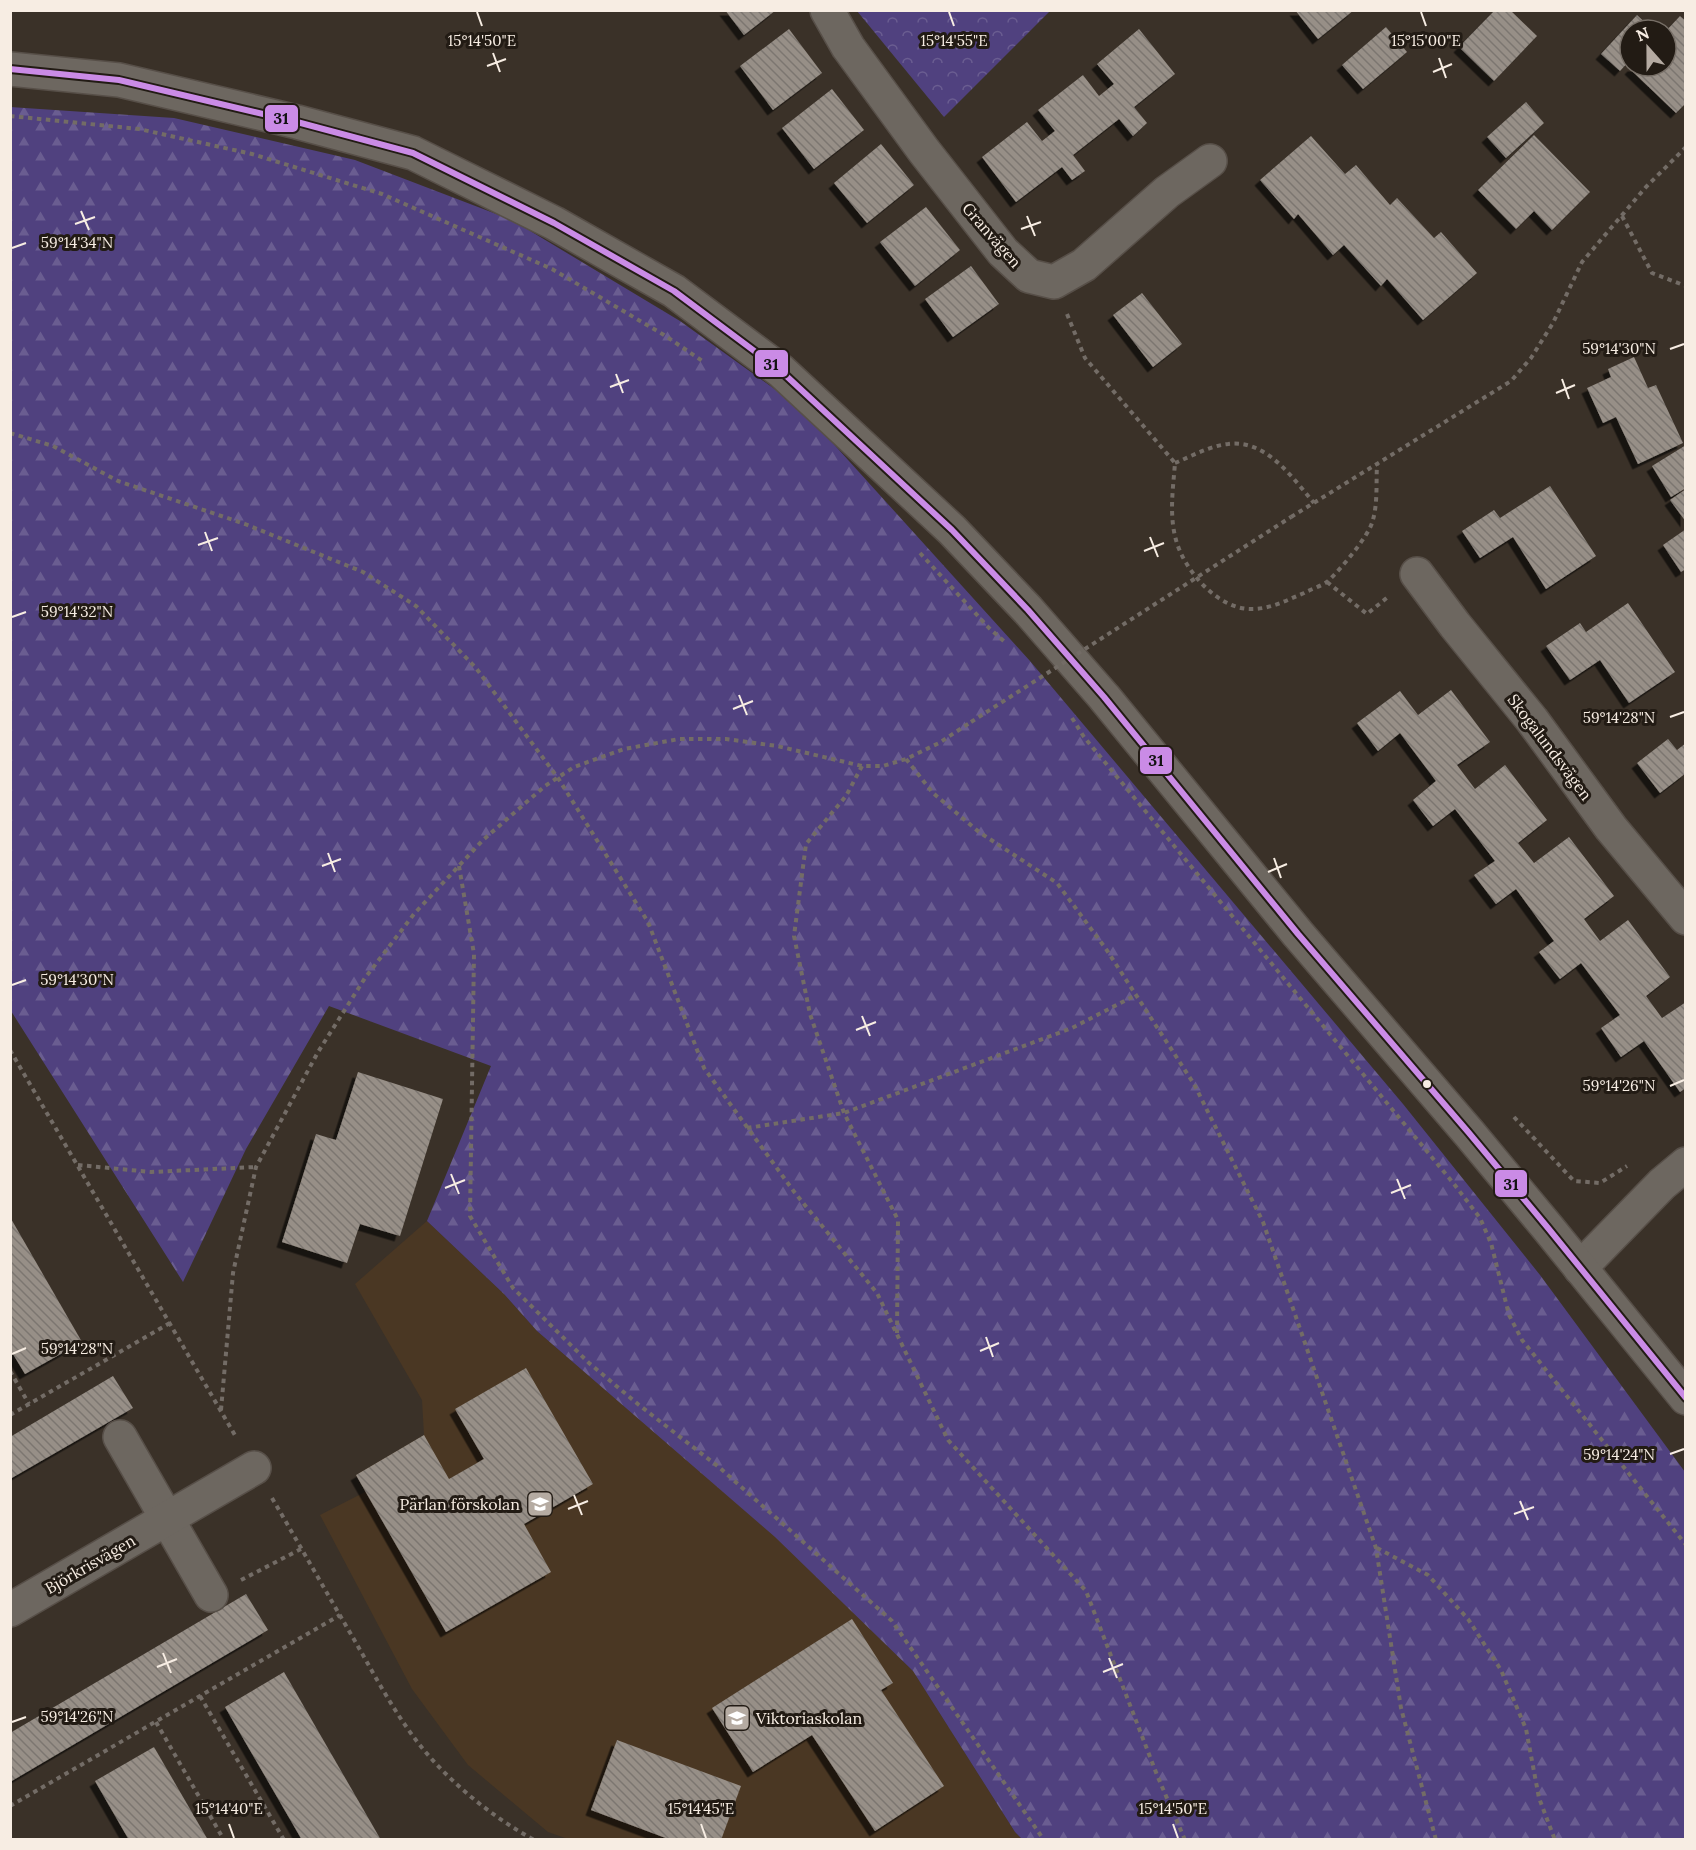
<svg xmlns="http://www.w3.org/2000/svg" width="1696" height="1850" font-family="Lora,serif">
  <defs>
    <pattern id="forest-firs" width="22" height="20" patternUnits="userSpaceOnUse" patternTransform="scale(1.5)"><rect width="22" height="20" fill="#50417f"/><path d="M5 1l3.5 6h-7zM16 11l3.5 6h-7z" fill="#6a5d91"/></pattern>
    <pattern id="park-crowns" width="20" height="18" patternUnits="userSpaceOnUse" patternTransform="scale(1.5)"><rect width="20" height="18" fill="#50417f"/><path d="M2 6a3 3 0 1 1 6 0M12 15a3 3 0 1 1 6 0" fill="none" stroke="#6a5d91"/></pattern>
    <pattern id="building-back-hatch" width="6" height="6" patternUnits="userSpaceOnUse" patternTransform="scale(1.5)"><rect width="6" height="6" fill="#978f87"/><path d="M-1 5l2 2M0 0l6 6M5-1l2 2" fill="none" stroke="#7c7670"/></pattern>
    <filter id="shadow"><feDropShadow dx="-5.5" dy="5.5" stdDeviation="0" flood-color="#0009"/></filter>
  </defs>
  <rect width="100%" height="100%" fill="#3a3128"/>
  <polygon fill="#4a3723" points="427,1221 504,1294 537,1331 776,1537 913,1671 1015,1832 1022,1839 571,1840 548,1832 468,1765 412,1689 320,1515 365,1492 356,1475 424,1435 422,1400 355,1284"/>
  <polygon fill="url(#forest-firs)" points="10,107 174,118 355,160 512,220 680,321 801,408 1030,661 1403,1104 1540,1275 1685,1472 1685,1839 1022,1839 1015,1832 913,1671 775,1537 537,1331 504,1294 427,1221 491,1066 329,1006 246,1149 183,1282 11,1011"/>
  <polygon fill="url(#park-crowns)" points="857,11 1050,11 944,117"/>
  <g fill="url(#building-back-hatch)" filter="url(#shadow)">
    <polygon points="725,10 776,10 744,35"/>
    <polygon points="1295,10 1354,10 1318,39"/>
    <polygon points="1495,10 1510,10 1537,36 1494,81 1459,47"/>
    <polygon points="1637,15 1653,30 1630,30 1630,60 1620,71 1601,54"/>
    <polygon points="1680,16 1686,21 1686,103 1676,113 1630,69 1633,66 1666,66 1666,31"/>
    <polygon points="1386,27 1407,52 1363,89 1342,65"/>
    <polygon points="789,29 822,73 773,110 740,66"/>
    <polygon points="1139,29 1175,74 1134,107 1147,123 1133,136 1119,119 1073,155 1085,171 1072,180 1062,167 1016,202 982,157 1027,122 1042,141 1055,131 1038,110 1083,75 1099,96 1114,84 1097,64"/>
    <polygon points="832,89 864,130 814,169 782,128"/>
    <polygon points="1526,102 1544,123 1506,158 1487,137"/>
    <polygon points="1534,135 1590,192 1552,230 1534,211 1516,229 1478,190"/>
    <polygon points="1311,136 1345,174 1356,165 1390,205 1397,198 1434,238 1441,232 1477,273 1423,320 1387,279 1381,286 1344,245 1333,255 1298,214 1294,219 1260,180"/>
    <polygon points="881,144 914,185 867,223 834,183"/>
    <polygon points="926,207 960,250 915,286 880,242"/>
    <polygon points="971,266 999,304 953,337 925,299"/>
    <polygon points="1142,293 1182,344 1153,367 1113,315"/>
    <polygon points="1634,357 1648,388 1656,385 1683,443 1638,464 1616,417 1603,423 1587,388 1611,377 1608,369"/>
    <polygon points="1686,445 1686,488 1671,497 1652,466"/>
    <polygon points="1550,486 1596,556 1546,589 1513,537 1480,558 1462,531 1494,510 1500,518"/>
    <polygon points="1686,489 1686,522 1670,500"/>
    <polygon points="1686,529 1686,569 1681,572 1663,545"/>
    <polygon points="1628,603 1675,672 1629,703 1600,660 1570,680 1546,646 1580,623 1586,632"/>
    <polygon points="1451,690 1490,742 1457,765 1475,789 1505,765 1547,820 1518,843 1534,863 1569,837 1614,896 1584,919 1600,941 1628,920 1670,977 1646,996 1662,1018 1686,1002 1686,1088 1680,1092 1644,1041 1621,1057 1601,1028 1620,1015 1581,963 1560,979 1539,952 1554,941 1516,889 1496,904 1474,875 1495,861 1455,809 1433,826 1413,800 1436,781 1400,733 1378,751 1357,723 1400,691 1418,715"/>
    <polygon points="1668,739 1677,750 1686,743 1686,773 1660,793 1637,763"/>
    <polygon points="358,1072 443,1099 400,1236 360,1224 347,1263 282,1242 316,1134 336,1140"/>
    <polygon points="10,1217 82,1342 25,1374 10,1349"/>
    <polygon points="526,1368 593,1484 524,1524 551,1572 446,1632 356,1475 424,1435 449,1479 484,1459 455,1409"/>
    <polygon points="113,1376 133,1408 10,1479 10,1437"/>
    <polygon points="246,1594 268,1630 10,1782 10,1733"/>
    <polygon points="852,1619 893,1683 881,1690 944,1786 875,1831 812,1735 753,1772 712,1708"/>
    <polygon points="284,1672 381,1840 302,1840 225,1707"/>
    <polygon points="617,1740 741,1786 721,1840 671,1840 591,1810"/>
    <polygon points="154,1747 208,1840 129,1840 95,1781"/>
  </g>
  <g fill="none" stroke-linecap="round" stroke-linejoin="round">
    <defs>
      <g id="street">
        <polyline points="827,10 848,47 924,151 1003,252 1029,276 1054,282 1084,265 1167,192 1210,161"/>
        <polyline points="1417,574 1455,625 1532,720 1611,828 1686,918"/>
        <polyline points="1580,1268 1662,1184 1686,1164"/>
        <polyline points="120,1437 211,1595"/>
        <polyline points="10,1610 254,1468"/>
      </g>
      <polyline id="secondary" points="10,69 119,80 297,122 413,153 554,223 674,291 781,371 952,530 1028,610 1104,697 1298,934 1469,1133 1548,1228 1686,1398"/>
    </defs>
    <use href="#street" stroke="#574f48" stroke-width="36"/>
    <use href="#secondary" stroke="#574f48" stroke-width="36"/>
    <g stroke="#736c66" stroke-width="4" stroke-dasharray="4.5 4.5" stroke-linecap="butt">
      <polyline points="10,116 139,129 252,154 382,194 552,269 664,335 704,362"/>
      <polyline points="1622,216 1652,273 1686,286"/>
      <path d="M 1067,314 L 1085,358 L 1175,463 C 1173,489 1169,515 1176,540 C 1184,570 1218,610 1252,609 C 1271,609 1287,600 1304,593 C 1311,589 1322,586 1328,581 C 1340,570 1367,538 1372,523 C 1378,505 1376,483 1377,464"/>
      <polyline points="10,433 53,446 118,481 245,524 363,572 416,606 476,668 558,778 648,922 704,1068 795,1193 877,1293 948,1440 1086,1591 1157,1775 1185,1840"/>
      <path d="M 1175,463 C 1192,456 1209,446 1228,444 C 1266,439 1292,477 1314,503"/>
      <polyline points="1291,517 1511,381 1531,358 1553,323 1582,262 1646,187 1686,147"/>
      <polyline points="920,553 989,628 1006,643"/>
      <polyline points="1327,582 1367,614 1389,596"/>
      <polyline points="1072,718 1084,737 1454,1184 1480,1218 1491,1243 1509,1315 1522,1340 1686,1545"/>
      <polyline points="906,759 933,793 979,832 1057,883 1106,949 1194,1084 1263,1222 1376,1548 1401,1708 1436,1840"/>
      <polyline points="862,766 846,796 806,844 794,936 810,1014 844,1113 898,1220 897,1333"/>
      <polyline points="459,866 474,954 470,1216 513,1288 589,1363 639,1405 720,1468 892,1621 1044,1840"/>
      <polyline points="10,1050 236,1437"/>
      <polyline points="1514,1117 1574,1181 1600,1183 1627,1166"/>
      <polyline points="747,1128 844,1113 1072,1028 1136,995"/>
      <polyline points="78,1165 151,1172 256,1167"/>
      <polyline points="10,1371 29,1404"/>
      <polyline points="221,1410 233,1273 256,1167 318,1052 365,978 414,914 483,840 545,786 574,767 624,749 679,739 726,739 777,746 862,766 883,766 906,759 939,743 971,722"/>
      <polyline points="10,1415 170,1323"/>
      <path d="M 272,1498 C 299,1544 325,1590 352,1636 C 373,1672 393,1711 419,1744 C 450,1783 491,1816 534,1840"/>
      <polyline points="1377,1548 1428,1575 1468,1619 1501,1670 1526,1729 1539,1798 1555,1840"/>
      <polyline points="241,1580 301,1549"/>
      <polyline points="200,1696 284,1840"/>
      <polyline points="156,1722 224,1840"/>
      <polyline points="10,1806 340,1615"/>
    </g>
    <use href="#street" stroke="#6d6760" stroke-width="33"/>
    <use href="#secondary" stroke="#6d6760" stroke-width="33"/>
    <polyline stroke="#736c66" stroke-width="4" stroke-dasharray="4.5 4.5" stroke-linecap="butt" points="971,722 1291,517"/>
    <defs>
      <polyline id="bus-1" points="10,69 119,80 297,122 413,153 554,223 674,291 781,371 952,530 1028,610 1104,697 1298,934 1469,1133 1548,1228 1686,1398"/>
    </defs>
    <use href="#bus-1" stroke="#221b14" stroke-width="10"/>
    <use href="#bus-1" stroke="#ca8be6" stroke-width="6"/>
  </g>
  <path fill="none" stroke="#f7ede3" stroke-width="2" d="M 477,12 L 482,26M 949,12 L 954,26M 1421,12 L 1426,26M 493,53 L 500,72M 1439,58 L 1446,78M 487,66 L 506,59M 1433,72 L 1452,64M 81,211 L 89,230M 1027,216 L 1035,236M 75,224 L 95,217M 1021,229 L 1041,222M 12,248 L 26,243M 1670,349 L 1684,344M 616,374 L 623,393M 1562,379 L 1569,399M 610,387 L 629,380M 1556,393 L 1575,385M 205,532 L 212,551M 1150,537 L 1158,557M 198,545 L 218,538M 1144,551 L 1164,543M 12,617 L 26,612M 739,695 L 747,715M 733,709 L 753,701M 1670,717 L 1684,712M 328,853 L 335,872M 1274,858 L 1281,878M 322,866 L 341,859M 1268,872 L 1287,864M 12,985 L 26,980M 862,1016 L 870,1036M 856,1030 L 876,1022M 1670,1086 L 1684,1080M 451,1174 L 459,1194M 1397,1179 L 1405,1199M 445,1188 L 465,1180M 1391,1193 L 1411,1185M 986,1337 L 993,1357M 980,1351 L 999,1343M 12,1354 L 26,1348M 1670,1454 L 1684,1449M 574,1495 L 582,1515M 1520,1501 L 1528,1520M 568,1509 L 588,1501M 1514,1514 L 1534,1507M 163,1653 L 171,1673M 1109,1658 L 1117,1678M 157,1667 L 177,1659M 1103,1672 L 1123,1664M 12,1722 L 26,1717M 229,1824 L 234,1838M 701,1824 L 706,1838M 1173,1824 L 1178,1838"/>
  <defs>
    <symbol id="school-square" viewBox="-11 -11 22 22"><rect x="-9" y="-9" width="18" height="18" rx="4" fill="#b5aba2" stroke="#221b14"/><path d="M0-5L7-2L0 1L-7-2ZM-4 1L0 2.5L4 1V4Q0 6-4 4Z" fill="#fff"/></symbol>
  </defs>
  <g fill-rule="evenodd">
    <use href="#school-square" x="525" y="1489" width="30" height="30"/>
    <use href="#school-square" x="722" y="1703" width="30" height="30"/>
  </g>
  <circle fill="#f7ede3" stroke="#221b14" stroke-width="2" cx="1427" cy="1084" r="5"/>
  <g text-anchor="middle" stroke-width="6" stroke-linejoin="round" paint-order="stroke">
    <g font-size="16" fill="#f7ede3" stroke="#221b14">
      <text transform="translate(992 235) rotate(49)" y="6">Granvägen</text>
      <text transform="translate(1550 747) rotate(53)" y="6">Skogalundsvägen</text>
      <text transform="translate(90 1564) rotate(-30)" y="6">Björkrisvägen</text>
    </g>
    <g font-size="16" fill="#f7ede3" stroke="#221b14" text-anchor="end">
      <text x="520" y="1510">Pärlan förskolan</text>
      <text x="756" y="1724" text-anchor="start">Viktoriaskolan</text>
    </g>
  </g>
  <g font-size="15" text-anchor="middle" fill="#f7ede3" stroke="#221b14" stroke-width="6" stroke-linejoin="round" paint-order="stroke">
    <text x="482" y="46">15°14'50"E</text>
    <text x="954" y="46">15°14'55"E</text>
    <text x="1426" y="46">15°15'00"E</text>
    <text x="77" y="248">59°14'34"N</text>
    <text x="1619" y="354">59°14'30"N</text>
    <text x="77" y="617">59°14'32"N</text>
    <text x="1619" y="723">59°14'28"N</text>
    <text x="77" y="985">59°14'30"N</text>
    <text x="1619" y="1091">59°14'26"N</text>
    <text x="77" y="1354">59°14'28"N</text>
    <text x="1619" y="1460">59°14'24"N</text>
    <text x="77" y="1722">59°14'26"N</text>
    <text x="229" y="1814">15°14'40"E</text>
    <text x="701" y="1814">15°14'45"E</text>
    <text x="1173" y="1814">15°14'50"E</text>
  </g>
  <g stroke="#221b14" stroke-width="2">
    <rect x="264" y="104" width="35" height="29" rx="6" fill="#ca8be6"/>
    <rect x="754" y="349" width="35" height="29" rx="6" fill="#ca8be6"/>
    <rect x="1139" y="746" width="34" height="29" rx="6" fill="#ca8be6"/>
    <rect x="1494" y="1169" width="34" height="29" rx="6" fill="#ca8be6"/>
  </g>
  <g font-size="16" text-anchor="middle" font-weight="bold" fill="#111">
    <text x="281" y="124">31</text>
    <text x="771" y="370">31</text>
    <text x="1156" y="766">31</text>
    <text x="1511" y="1190">31</text>
  </g>
  <rect width="1696" height="1850" fill="none" stroke="#f7ede3" stroke-width="24"/>
  <g transform="translate(1648 48) rotate(339)"><circle r="28" fill="#221b14" stroke="#776f67" stroke-width="1.5"/>
  <path d="M0-4.5L10 22L0 15L-10 22Z" fill="#b5aba2"/>
  <text y="-9" font-size="16" font-weight="bold" text-anchor="middle" fill="#f7ede3">N</text>
  </g>
</svg>
